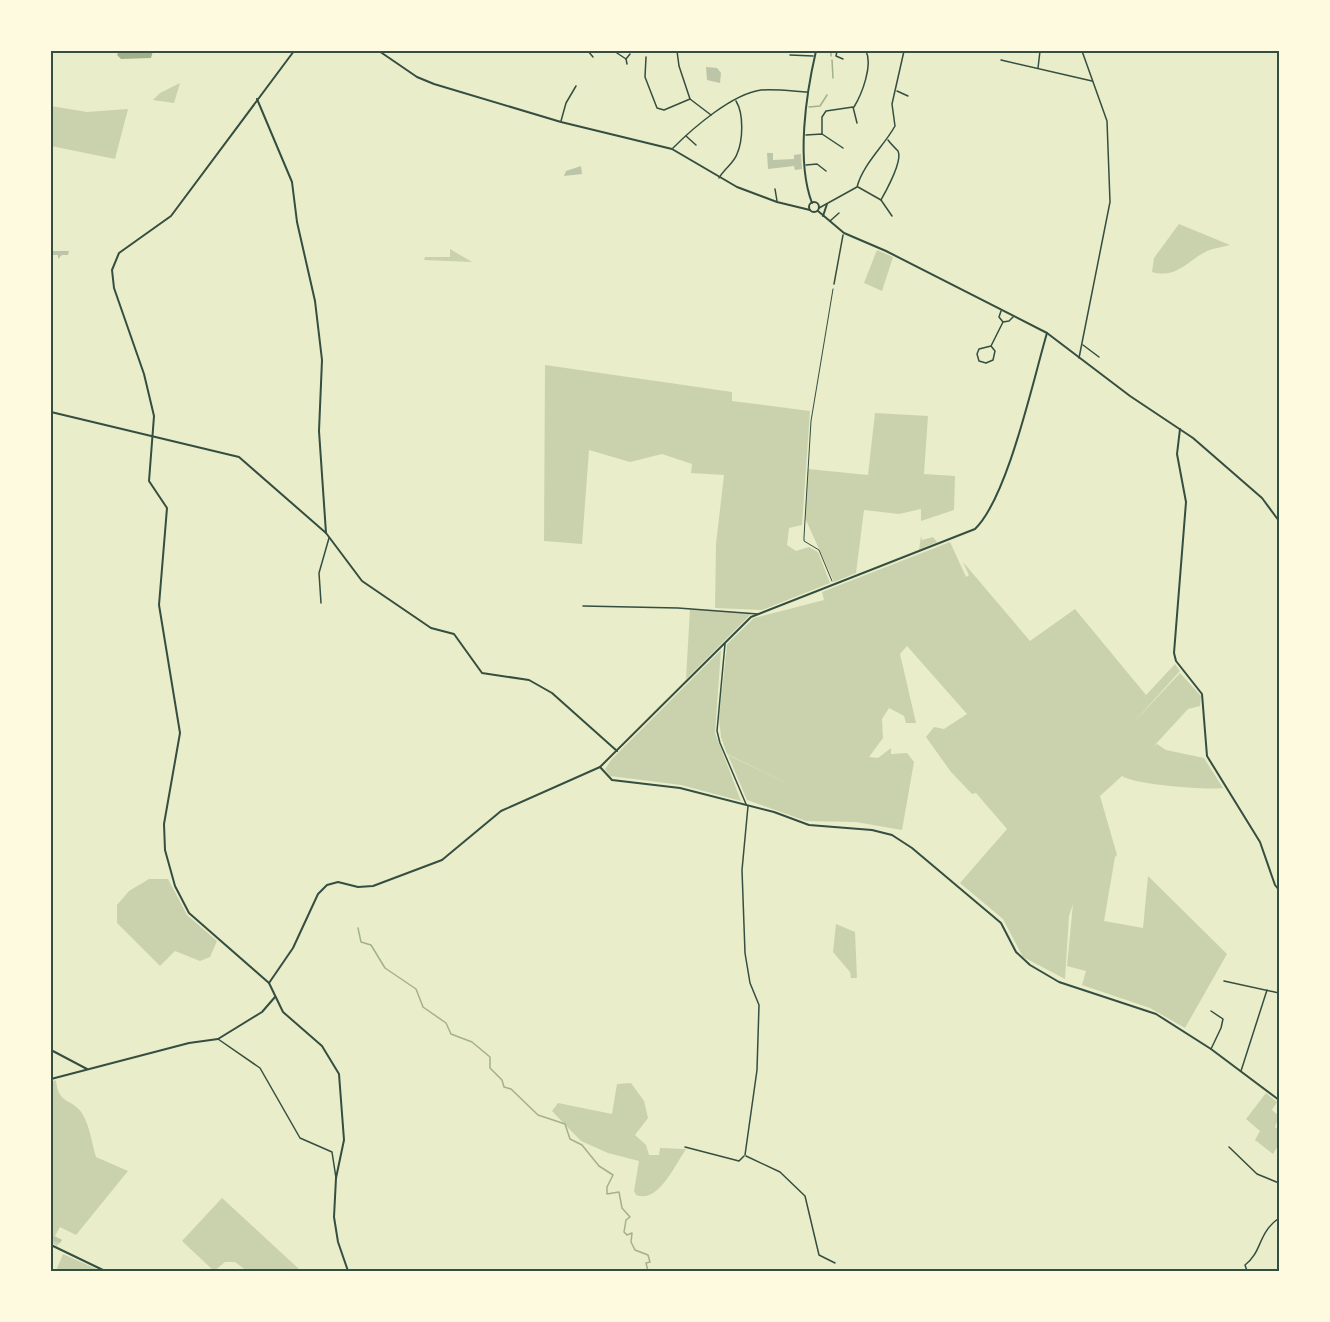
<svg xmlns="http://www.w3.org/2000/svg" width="1330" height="1322" font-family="Inter,sans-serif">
  <rect width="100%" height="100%" fill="#e9edc9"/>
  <g fill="#cad2ad">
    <polygon points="180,83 174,103 153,100 160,93"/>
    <polygon points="51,106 87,112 128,109 115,159 51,146"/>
    <path d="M 1179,224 L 1230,245 C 1223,247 1214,248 1207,251 C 1187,261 1177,279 1152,272 L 1154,258 Z"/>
    <polygon points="450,249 472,262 424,260 425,257 450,257"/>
    <polygon points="877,250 893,257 882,291 864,283"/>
    <polygon points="545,365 732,392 732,401 810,411 802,525 789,528 787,545 796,551 809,547 818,552 830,583 762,610 715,608 716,544 724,475 691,473 692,464 662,454 630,462 589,450 582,544 544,541"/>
    <polygon points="875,413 928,416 924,474 955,476 954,510 921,521 921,509 899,514 864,510 856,573 834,582 805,518 808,469 868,475"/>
    <polygon points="921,536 922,540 933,537 937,542 919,550"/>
    <path d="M 950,542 L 966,577 L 969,575 L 963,562 L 1030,641 L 1075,609 L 1146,695 L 1175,664 L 1180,671 L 1132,724 L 1180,673 L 1201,696 L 1200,706 L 1188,709 L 1154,746 L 1157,744 L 1166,750 L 1204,758 L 1223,788 C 1205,790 1136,785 1122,776 L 1100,796 L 1117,855 L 1115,857 L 1104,921 L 1143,928 L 1148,876 L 1227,954 L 1185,1028 L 1150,1008 L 1082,985 L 1086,971 L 1067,966 L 1073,904 L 1069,916 L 1065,979 L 1023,957 L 1003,919 L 960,883 L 1007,829 L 976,793 L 972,794 L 951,772 L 926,737 L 934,727 L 944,729 L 967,714 L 907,646 L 900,654 L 916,723 L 906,723 L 904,716 L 889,708 L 882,719 L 883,738 L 869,757 L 878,758 L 891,748 L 891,754 L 907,753 L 914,762 L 902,830 L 856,822 L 806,821 L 747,800 L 728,755 L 807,793 L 727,754 L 721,737 L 719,718 L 727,644 L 754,618 L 824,600 L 822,592 Z"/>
    <polygon points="690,609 752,613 686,679"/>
    <polygon points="721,650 715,733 741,801 681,785 610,776 605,769 611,760"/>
    <polygon points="149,879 168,879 187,915 217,941 210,957 200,961 175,951 160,966 117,923 117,905 129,891"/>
    <polygon points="836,924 855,932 857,978 851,978 850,972 833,952"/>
    <path d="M 56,1080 C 58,1106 74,1098 83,1115 C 90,1127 92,1144 96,1157 L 128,1171 L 76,1235 L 60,1227 L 55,1236 L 62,1240 L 57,1246 L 51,1242 L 51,1082 Z"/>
    <path d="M 631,1083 L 644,1101 L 648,1118 L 635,1135 L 646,1145 L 649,1155 L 659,1155 L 660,1148 L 686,1149 C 675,1165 658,1204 636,1195 L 634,1191 L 639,1161 L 608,1153 L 581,1141 L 552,1111 L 558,1103 L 612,1114 L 617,1084 Z"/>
    <polygon points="1266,1093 1277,1102 1272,1110 1279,1116 1275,1127 1279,1130 1278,1146 1273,1154 1255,1140 1260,1131 1246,1119"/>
    <polygon points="222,1198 299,1269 300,1271 247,1271 235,1262 225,1262 214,1271 182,1241"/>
    <polygon points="63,1254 101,1271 56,1271"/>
  </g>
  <polygon fill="#a3b18a" points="119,51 153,51 151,58 121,59 117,55"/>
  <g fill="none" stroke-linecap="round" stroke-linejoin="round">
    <g stroke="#a3b18a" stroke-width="1.5">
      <polyline points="831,51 831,56"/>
      <polyline points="832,60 833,78"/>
      <polyline points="809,107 820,106 827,95"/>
      <polyline points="358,928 361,942 371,945 385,968 416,989 423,1007 446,1023 451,1034 472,1042 490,1057 490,1068 502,1080 504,1087 511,1089 538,1115 565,1124 570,1139 582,1145 599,1166 613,1175 607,1187 607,1194 619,1192 622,1208 630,1217 626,1220 624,1232 627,1235 632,1233 631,1242 635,1250 648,1255 650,1262 646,1263 648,1271"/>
    </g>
  </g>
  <g fill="#bcc5a7">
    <polygon points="706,67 717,68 721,73 720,83 707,80"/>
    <polygon points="767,153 773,153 773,160 794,159 794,155 801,154 802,169 795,170 794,166 768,169"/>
    <polygon points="581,166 582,174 564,176 566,171"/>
    <polygon points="53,251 69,251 68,255 62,255 58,259 58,255 53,255"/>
    <polygon points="51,1235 62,1240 60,1243 51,1240"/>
  </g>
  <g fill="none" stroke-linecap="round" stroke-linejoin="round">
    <polyline stroke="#344e41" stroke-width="1" points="832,581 819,550 804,541 804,537 811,421 833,289"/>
    <g stroke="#344e41" stroke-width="1.5">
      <polyline points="588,51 593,57"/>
      <polyline points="614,51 626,59"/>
      <polyline points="677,51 679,66 690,99 711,115"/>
      <polyline points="837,51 836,56 843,59"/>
      <polyline points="908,51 913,52"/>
      <polyline points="1047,51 1063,51"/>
      <polyline points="790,55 813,56"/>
      <polyline points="646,57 645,77 657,108 664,110 690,99"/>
      <polyline points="1001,60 1092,81"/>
      <polyline points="627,64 626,59 630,54"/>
      <polyline points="1038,68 1040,51"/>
      <polyline points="897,91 908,96"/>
      <path d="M 854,107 C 862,94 873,65 866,51"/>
      <polyline points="561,121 566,103 576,86"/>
      <polyline points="822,134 822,117 826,111 853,107 857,123"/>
      <polyline points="806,135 822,134 843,148"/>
      <polyline points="686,136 696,145"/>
      <path d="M 673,148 C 693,128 732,94 761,90 C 776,89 792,91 807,92"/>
      <polyline points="806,165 817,164 826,171"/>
      <path d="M 719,178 C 724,169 734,163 737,154 C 743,140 744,114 736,101"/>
      <polyline points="858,187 881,200 892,216"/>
      <polyline points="775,189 777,201"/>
      <path d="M 881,200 C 886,191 903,161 898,151 C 895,148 891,144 888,140"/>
      <path d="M 819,208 L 857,187 C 863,164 884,146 895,126 L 892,104 L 904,51"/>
      <polyline points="830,221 839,213"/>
      <polyline points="834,284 843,235"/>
      <polyline points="1001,311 999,317 1003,322 1009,321 1013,317"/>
      <polyline points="1083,345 1099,357"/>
      <polyline points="991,346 979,349 977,354 979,361 986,363 993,360 995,351 991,346 1003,322"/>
      <polyline points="1079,358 1110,202 1107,121 1082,51"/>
      <polyline points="321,603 319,573 329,538"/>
      <polyline points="583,606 678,608 758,614"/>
      <polyline points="725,644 717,731 720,743 746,804"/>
      <polyline points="1224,981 1279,993"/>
      <polyline points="1211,1011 1223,1019 1221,1028 1211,1049"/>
      <polyline points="218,1039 260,1068 300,1138 332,1152 336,1178"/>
      <polyline points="1241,1071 1267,990"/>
      <polyline points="685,1147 739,1161 744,1156"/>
      <polyline points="1229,1147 1257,1174 1279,1183"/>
      <polyline points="745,1155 757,1070 759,1005 750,983 745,953 742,870 748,806"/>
      <polyline points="746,1156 780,1172 805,1196 819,1255 835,1263"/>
      <path d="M 1247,1271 L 1245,1265 C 1263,1251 1257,1234 1279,1218"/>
    </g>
    <g stroke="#344e41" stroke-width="2">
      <polyline points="257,99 292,182 297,222 315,301 322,360 319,431 326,533"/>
      <path d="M 812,203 C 796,161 806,94 816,51"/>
      <polyline points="51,412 239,457 326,533 362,581 431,628 454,634 482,673 529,680 552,693 617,751"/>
      <polyline points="1180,429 1177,454 1186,502 1174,653 1176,661 1202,694 1207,756 1260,842 1275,885 1279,890"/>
      <polyline points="600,767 612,780 680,788 774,812 809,825 872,830 892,835 912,848 1001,923 1016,952 1030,965 1059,982 1156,1014 1211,1049 1279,1100"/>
      <path d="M 269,983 L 293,948 L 318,894 L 327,885 L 338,882 L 358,887 L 373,886 L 442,860 L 501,811 L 600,767 L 751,617 L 975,529 C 1008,497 1033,380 1047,333"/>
      <polyline points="269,983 189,913 175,886 165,850 164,824 180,733 159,605 167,508 149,481 154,416 144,374 114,288 112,270 119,253 171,216 294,51"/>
      <polyline points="269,983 283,1012 322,1046 339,1074 344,1140 336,1178 334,1217 338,1242 348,1271"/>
      <polyline points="51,1050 87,1069"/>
      <polyline points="51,1079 189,1043 218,1039 262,1012 275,997"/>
      <polyline points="1279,1187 1279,1207"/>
      <polyline points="51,1245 105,1271"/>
    </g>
    <g stroke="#344e41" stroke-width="2">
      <polyline points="379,51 417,77 434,84 561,122 672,149 737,187 777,202 810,210"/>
      <circle cx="814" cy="207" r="5"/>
      <polyline points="818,211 844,233 886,251 1047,333 1130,396 1193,438 1262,498 1279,521"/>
      <polyline points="823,216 827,204"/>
    </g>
  </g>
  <rect width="1330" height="1322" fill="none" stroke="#fefae0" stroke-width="105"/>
  <rect x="52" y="52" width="1226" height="1218" fill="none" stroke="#344e41" stroke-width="2"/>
</svg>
